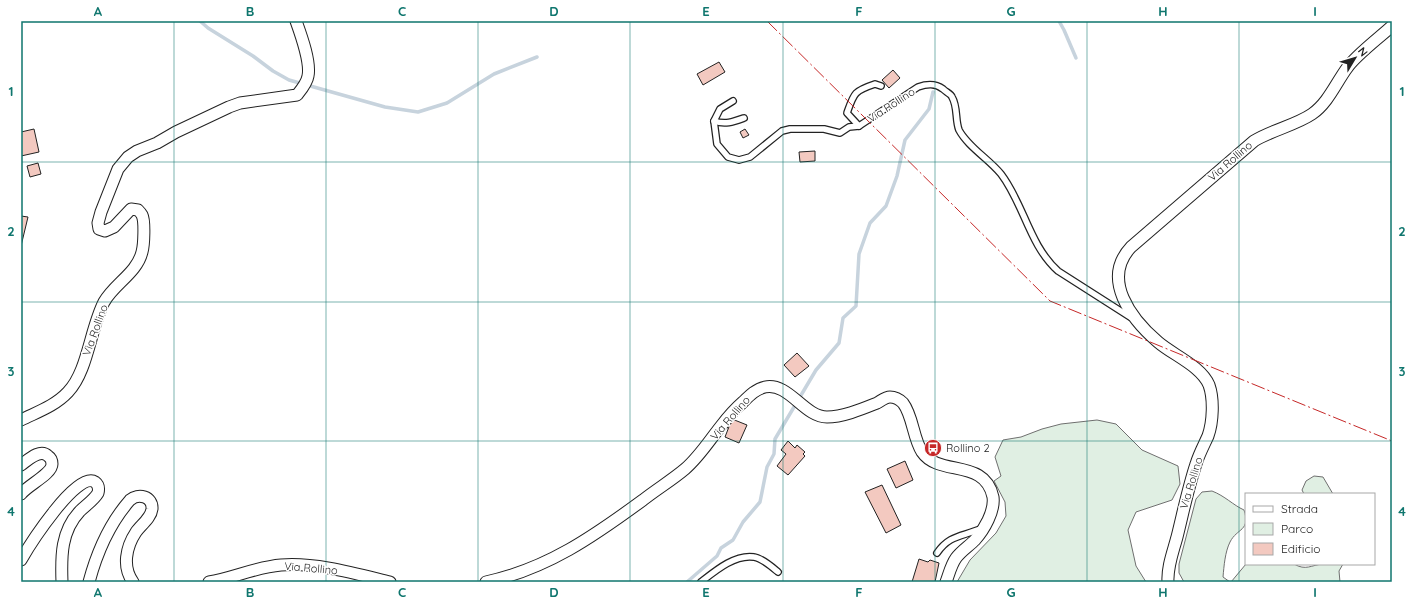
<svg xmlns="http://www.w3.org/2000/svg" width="1413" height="603" font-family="Quicksand,sans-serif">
  <rect width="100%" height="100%" fill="#fff"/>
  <g fill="#e0efe3" stroke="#6f6f6f">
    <polygon points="1097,420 1116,424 1142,450 1178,466 1180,484 1172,500 1136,512 1128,530 1136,566 1146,582 957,582 970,560 996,533 1006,516 1005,502 994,481 1001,476 995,457 1003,440 1021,437 1042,429 1061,424"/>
    <polygon points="1314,476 1323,477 1333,494 1304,494 1302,490 1306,481"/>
    <path d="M 1212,491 C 1225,496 1233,505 1244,510 C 1251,531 1237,528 1230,542 C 1225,552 1224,566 1223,577 L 1230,582 L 1184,582 L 1179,573 L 1179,564 L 1196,499 L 1202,492 Z"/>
    <path d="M 1246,564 L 1294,564 C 1306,571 1311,565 1323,564 C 1330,564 1336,564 1343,564 L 1339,571 L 1340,582 L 1231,582 Z"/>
  </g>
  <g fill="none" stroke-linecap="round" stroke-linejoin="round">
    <g stroke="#c7d3dd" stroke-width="3.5">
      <polyline points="200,21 208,28 253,56 273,71 289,80 385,107 418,112 447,103 494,74 537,57"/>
      <polyline points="1059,21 1064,30 1076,58"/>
      <polyline points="687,582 717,556 721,548 733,540 743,522 760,502 767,467 774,454 775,439 816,370 839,343 843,318 856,306 859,254 870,223 886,206 897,176 905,140 929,109 933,92"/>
    </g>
  </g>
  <g fill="#f3c9c0" stroke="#222">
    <polygon points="719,62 725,72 703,85 697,74"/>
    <polygon points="893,70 900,78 889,88 882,80"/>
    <polygon points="34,129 39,152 21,156 21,132"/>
    <polygon points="745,129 749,135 743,138 740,132"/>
    <polygon points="815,151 815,161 800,162 799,152"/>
    <polygon points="38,163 41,174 30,177 27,166"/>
    <polygon points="21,216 28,217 21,246"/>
    <polygon points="797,353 809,366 795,377 784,365"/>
    <polygon points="732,419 747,425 739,443 725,437"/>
    <polygon points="788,441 795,448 797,445 805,452 803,454 805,456 788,475 777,466 786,454 781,450"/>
    <polygon points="905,461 913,480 896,488 887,469"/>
    <polygon points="882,485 901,525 886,533 865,492"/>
    <polygon points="919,559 928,562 930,560 939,563 935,582 912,582"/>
  </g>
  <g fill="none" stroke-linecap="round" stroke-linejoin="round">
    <defs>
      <g id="service">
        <path d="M 733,101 L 720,109 L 714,121 L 717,144 L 728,157 L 739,160 L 750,157 L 782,131 L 790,129 L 824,129 L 840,133 L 849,127 L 859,126 L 918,87 C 927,84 935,83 943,89 C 946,92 951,94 952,97 C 958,107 955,120 959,130 C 968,147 989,159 1001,174 C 1024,204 1029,245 1058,271 L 1130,317"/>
        <path d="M 714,121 C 725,125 733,122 744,118"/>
        <path d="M 859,126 L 847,113 C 854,93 854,91 875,84 L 881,86"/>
        <path d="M 937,553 C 950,534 963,537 982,528"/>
        <path d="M 701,582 C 715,571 735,554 754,557 C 762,558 772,567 778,572"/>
      </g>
      <g id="minor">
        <path d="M 21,420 C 37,412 55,406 68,392 C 88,371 90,329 104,302 C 114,284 137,273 142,252 C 144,245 145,221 142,215 C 141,213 140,212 138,210 L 131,209 L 114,227 L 105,231 L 99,229 L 98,223 L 101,212 L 118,169 L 128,157 L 137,151 L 157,143 L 176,132 L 229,107 L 240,103 L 297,95 C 301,90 307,83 308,76 C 311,62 301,35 296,21"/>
        <path d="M 21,465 C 28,460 40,448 48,456 C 51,458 52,461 52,464 C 52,474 28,485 21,494"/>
        <path d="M 21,560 C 29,546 77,470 95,482 C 99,485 99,489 98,493 C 94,500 86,505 80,511 C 61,531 61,556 62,582"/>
        <path d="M 89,582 C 97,552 109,524 130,500 C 138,493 153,496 152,509 C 151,518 141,525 136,532 C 126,547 122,567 133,582"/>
        <path d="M 209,582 C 233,578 256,567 281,565 C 315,562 357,574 390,582"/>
        <path d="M 486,582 C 547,569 594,536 643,500 C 657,489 672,480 685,469 C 699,457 709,441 721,426 C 728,417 735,409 743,402 C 750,395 756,389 765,387 C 789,382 804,417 827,417 C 843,417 862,409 877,403 C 881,401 885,397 890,397 C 895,397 900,400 903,403 C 913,416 913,438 922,452 C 939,477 985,458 993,497 C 995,511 984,530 975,540 C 969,546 961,551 956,558 C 951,565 949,574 946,582"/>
        <path d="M 1168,582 C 1167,567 1173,552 1177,537 C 1183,513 1188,488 1196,464 C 1199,454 1204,445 1208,436 C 1213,422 1214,399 1209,385 C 1201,366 1173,355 1158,342 C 1131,319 1101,279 1131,247 L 1254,141 C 1272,130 1296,125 1312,114 C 1328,103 1336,83 1347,68 C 1356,55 1379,38 1392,26"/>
      </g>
    </defs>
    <use href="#service" stroke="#222" stroke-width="8"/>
    <use href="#minor" stroke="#222" stroke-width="13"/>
    <use href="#service" stroke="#fff" stroke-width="5.5"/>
    <use href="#minor" stroke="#fff" stroke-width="11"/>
    <polyline stroke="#c62828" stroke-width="1" stroke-dasharray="14 3 2 3" stroke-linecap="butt" points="767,21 1050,301 1392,441"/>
  </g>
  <path fill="none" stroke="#0f766e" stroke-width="1" stroke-opacity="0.55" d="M 174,21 L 174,582M 326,21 L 326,582M 478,21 L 478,582M 630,21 L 630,582M 783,21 L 783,582M 935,21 L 935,582M 1087,21 L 1087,582M 1239,21 L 1239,582M 21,162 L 1392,162M 21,302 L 1392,302M 21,441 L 1392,441"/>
  <defs>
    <symbol id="bus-disc" viewBox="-11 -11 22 22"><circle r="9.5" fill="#c62828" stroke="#fff"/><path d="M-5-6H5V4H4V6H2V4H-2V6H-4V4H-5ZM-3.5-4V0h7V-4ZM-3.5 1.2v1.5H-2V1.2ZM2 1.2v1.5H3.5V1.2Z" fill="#fff"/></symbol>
  </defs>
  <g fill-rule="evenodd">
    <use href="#bus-disc" x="923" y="438" width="20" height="20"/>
  </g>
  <g text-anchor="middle" stroke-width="3" stroke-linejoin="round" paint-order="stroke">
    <g font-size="11" fill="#222" stroke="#fff">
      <text transform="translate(891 105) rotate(-33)" y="4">Via Rollino</text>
      <text transform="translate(1230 161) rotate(-41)" y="4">Via Rollino</text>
      <text transform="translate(95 330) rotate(-70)" y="4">Via Rollino</text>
      <text transform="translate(730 418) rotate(-49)" y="4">Via Rollino</text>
      <text transform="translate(1191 483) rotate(-73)" y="4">Via Rollino</text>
      <text transform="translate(311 568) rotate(5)" y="4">Via Rollino</text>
    </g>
    <g font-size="11" fill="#222" stroke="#fff" text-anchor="start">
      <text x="946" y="452">Rollino 2</text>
    </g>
  </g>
  <rect width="1413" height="603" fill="none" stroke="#ffffff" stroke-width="44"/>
  <rect x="1245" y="493" width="130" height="72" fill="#ffffff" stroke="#a7a7a7"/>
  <rect x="1253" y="506" width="20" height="6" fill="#ffffff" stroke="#a7a7a7"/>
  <text x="1281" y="513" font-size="12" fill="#222222">Strada</text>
  <rect x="1253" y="523" width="20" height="12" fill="#e0efe3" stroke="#a7a7a7"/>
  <text x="1281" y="533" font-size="12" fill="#222222">Parco</text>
  <rect x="1253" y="543" width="20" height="12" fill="#f3c9c0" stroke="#a7a7a7"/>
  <text x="1281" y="553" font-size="12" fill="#222222">Edificio</text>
  <g transform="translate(1355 58) rotate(52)" stroke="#ffffff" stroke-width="3" paint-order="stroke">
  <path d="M0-3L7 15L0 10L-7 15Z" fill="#222222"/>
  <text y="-6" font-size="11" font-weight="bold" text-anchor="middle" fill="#222222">N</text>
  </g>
  <rect x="22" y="22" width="1369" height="559" fill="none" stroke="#0f766e" stroke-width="1.5"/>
  <g font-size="13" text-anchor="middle" font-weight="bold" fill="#0f766e">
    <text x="98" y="16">A</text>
    <text x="250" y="16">B</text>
    <text x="402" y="16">C</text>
    <text x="554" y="16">D</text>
    <text x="706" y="16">E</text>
    <text x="859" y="16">F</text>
    <text x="1011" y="16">G</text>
    <text x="1163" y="16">H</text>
    <text x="1315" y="16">I</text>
    <text x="11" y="96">1</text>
    <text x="1402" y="96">1</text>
    <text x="11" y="236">2</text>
    <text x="1402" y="236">2</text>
    <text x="11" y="376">3</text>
    <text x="1402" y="376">3</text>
    <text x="11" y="516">4</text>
    <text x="1402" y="516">4</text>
    <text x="98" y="597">A</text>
    <text x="250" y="597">B</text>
    <text x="402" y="597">C</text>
    <text x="554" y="597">D</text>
    <text x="706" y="597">E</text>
    <text x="859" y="597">F</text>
    <text x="1011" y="597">G</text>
    <text x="1163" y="597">H</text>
    <text x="1315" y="597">I</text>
  </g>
</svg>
